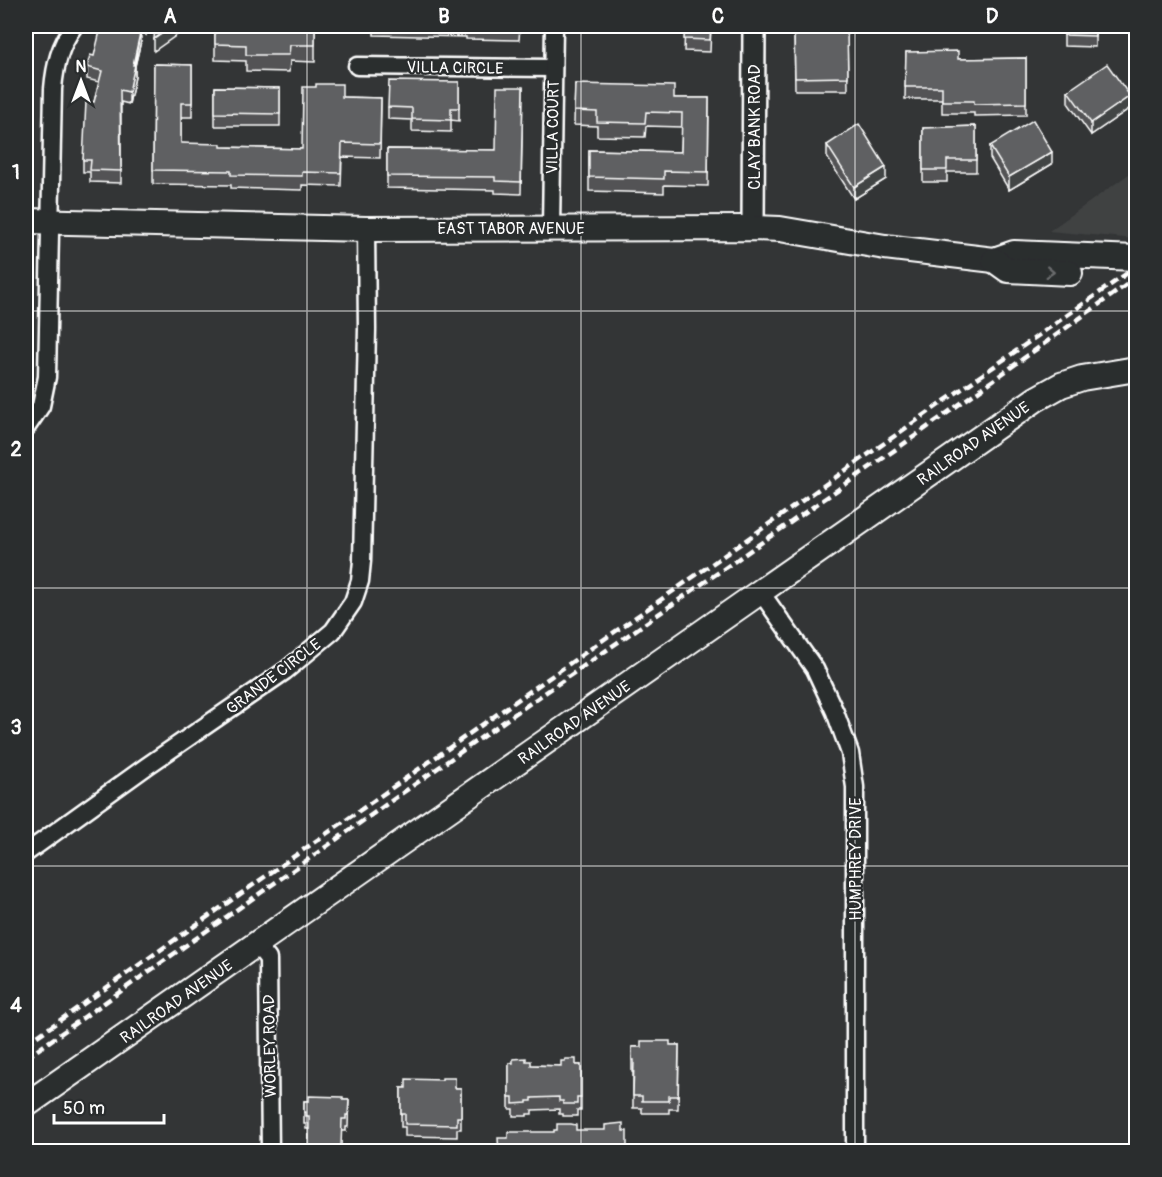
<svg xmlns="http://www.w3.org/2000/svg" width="1162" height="1177" font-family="Pangolin,sans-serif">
  <rect width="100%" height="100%" fill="#333536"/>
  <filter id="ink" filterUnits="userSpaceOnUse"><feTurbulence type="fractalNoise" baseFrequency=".0167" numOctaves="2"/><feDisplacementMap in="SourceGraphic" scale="12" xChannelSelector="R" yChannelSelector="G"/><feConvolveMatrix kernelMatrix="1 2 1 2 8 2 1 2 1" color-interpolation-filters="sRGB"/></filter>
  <g filter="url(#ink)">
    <polygon fill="#404243" points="1136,169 1136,239 1049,231"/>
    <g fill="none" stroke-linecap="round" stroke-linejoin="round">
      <defs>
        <g id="minor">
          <polyline points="357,66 553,68"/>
          <polyline points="551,228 554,26"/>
          <path d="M 26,428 L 41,406 L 47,377 L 53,89 C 55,65 60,45 74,26"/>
          <polyline points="760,591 815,669 835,712 850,753 855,787 855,1152"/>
          <polyline points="26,853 147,766 285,671 333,631 353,602 360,581 362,561 367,329 366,229"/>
          <polyline points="257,945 268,959 270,1152"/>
        </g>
        <polyline id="tertiary" points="753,228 754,26"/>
        <g id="secondary">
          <polyline points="26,221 366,229 753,228 780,229 885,247 994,260 1014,253 1136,258"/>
          <polyline points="994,260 1008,270 1070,273"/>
          <polyline points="26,1105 1036,399 1061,385 1082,378 1136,369"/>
        </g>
      </defs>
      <use href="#minor" stroke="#fff" stroke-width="21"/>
      <use href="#tertiary" stroke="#fff" stroke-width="26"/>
      <use href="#secondary" stroke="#fff" stroke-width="28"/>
      <use href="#minor" stroke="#2a2d2e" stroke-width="16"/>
      <use href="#tertiary" stroke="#2a2d2e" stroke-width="21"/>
      <use href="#secondary" stroke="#2a2d2e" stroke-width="24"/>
      <g stroke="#fff" stroke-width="4.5" stroke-dasharray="9 4.5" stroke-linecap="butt">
        <polyline points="26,1044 1136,267"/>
        <polyline points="26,1058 516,713 915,436 1136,278"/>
      </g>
    </g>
    <g fill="#525354" stroke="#fff" stroke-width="1.5">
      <polygon points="139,26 148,26 146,35"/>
      <polygon points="215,26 333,26 333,29 315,29 315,62 290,61 289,72 246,71 246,61 215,60"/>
      <polygon points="374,26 520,26 519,40 466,39 466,37 374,35"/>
      <polygon points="673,26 711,26 710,52 684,51 685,26"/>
      <polygon points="827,26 840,26 838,31"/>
      <polygon points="1064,26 1095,26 1095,47 1064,46"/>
      <polygon points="794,30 847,31 848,90 795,90"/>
      <polygon points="141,41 135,66 135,77 129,104 121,102 121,183 90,182 90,172 83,172 83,160 94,102 99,82 87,79 87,67 94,56"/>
      <polygon points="906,52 958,59 1026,58 1026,115 974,116 974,113 942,113 942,99 905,99"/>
      <polygon points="154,64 192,65 192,117 181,117 181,143 221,147 302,149 342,97 381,98 380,158 342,157 341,186 302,185 302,190 231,188 231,185 153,184"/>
      <polygon points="459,82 459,121 451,120 451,132 412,131 412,120 388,119 388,107"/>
      <polygon points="575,84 674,98 709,98 708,186 664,185 664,193 589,191 589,150 681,152 682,127 646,126 645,137 597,136 597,126 574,125"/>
      <polygon points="215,87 280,88 280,126 215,126"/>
      <polygon points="523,87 521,194 495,193 495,190 387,188 387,149 496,150"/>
      <polygon points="1068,91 1130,108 1091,135 1068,103"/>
      <polygon points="976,126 976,172 947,172 947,182 923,182 923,128"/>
      <polygon points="827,145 886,179 854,199 827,157"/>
      <polygon points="990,146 1052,164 1009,190 990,158"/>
      <polygon points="679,1045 678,1109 669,1109 669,1113 642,1113 642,1108 633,1108 633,1072 632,1072 632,1047"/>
      <polygon points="526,1061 531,1065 561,1066 565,1061 576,1065 581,1065 581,1110 577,1110 577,1116 563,1116 563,1114 559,1114 559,1109 532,1110 532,1114 527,1114 527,1116 513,1116 513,1109 509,1109 509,1063"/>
      <polygon points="401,1088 461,1088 461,1129 457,1129 457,1137 405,1136 405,1127 401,1127"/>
      <polygon points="349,1100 348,1127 346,1127 346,1131 342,1131 304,1150 309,1146 309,1129 306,1129 306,1124 304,1124 304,1101"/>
    </g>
    <g fill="#424445" stroke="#fff" stroke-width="1.5">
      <polygon points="146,26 148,26 146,35"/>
      <polygon points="173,26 181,26 181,32 154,51 154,39"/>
      <polygon points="141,29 141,41 135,66 135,77 129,104 129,92"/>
      <polygon points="27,36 27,46 26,55 26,45"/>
      <polygon points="1130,96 1130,108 1091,135 1091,123"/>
      <polygon points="1052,152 1052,164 1009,190 1009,177"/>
      <polygon points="886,167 886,179 854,199 854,187"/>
    </g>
    <g fill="#5f6162" stroke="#fff" stroke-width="1.5">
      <polygon points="107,26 125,26 141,29 133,65 135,65 129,92 120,90 121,171 90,170 91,160 83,160 86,102 94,102 102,71 87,67 90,55 94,56 100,31 106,32"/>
      <polygon points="155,26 173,26 154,39"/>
      <polygon points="215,26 315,26 315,45 290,45 289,55 246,55 246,45 215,44"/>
      <polygon points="466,26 519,26 519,27"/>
      <polygon points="685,26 711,26 710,40 684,39"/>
      <polygon points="1064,26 1095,26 1095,36 1064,35"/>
      <polygon points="794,30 832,30 831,31 847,31 848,77 795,78"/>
      <polygon points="958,51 958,59 1026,58 1026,103 974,104 974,101 942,101 942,87 905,87 906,52"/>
      <polygon points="154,64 192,65 192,103 181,103 181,143 221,144 221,147 302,149 303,87 316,87 316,84 342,84 342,97 381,98 380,144 342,143 341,173 302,172 302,176 231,175 231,171 153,170"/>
      <polygon points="1107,64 1130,96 1091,123 1068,91"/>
      <polygon points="389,81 459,82 459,108 451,108 451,120 412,119 412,108 388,107"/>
      <polygon points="575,84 674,86 674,98 709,98 708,172 664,171 664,179 589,177 589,150 681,152 682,113 646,112 645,123 597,122 597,112 574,111"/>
      <polygon points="215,87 280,88 280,114 215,113"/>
      <polygon points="497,87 523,87 521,182 495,181 495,177 387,176 387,149 496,150"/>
      <polygon points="1033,120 1052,152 1009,177 990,146"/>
      <polygon points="859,124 886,167 854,187 827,145"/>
      <polygon points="976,126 976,160 947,160 947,170 923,170 923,128"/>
      <polygon points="641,1041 670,1041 670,1045 679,1045 678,1096 669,1096 669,1101 642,1101 642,1096 633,1096 634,1060 632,1060 632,1047 641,1047"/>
      <polygon points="526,1058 526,1061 531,1061 531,1065 561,1066 561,1061 565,1061 565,1059 576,1059 576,1065 581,1065 581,1098 577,1098 577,1104 563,1104 563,1101 559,1101 559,1097 532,1098 532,1101 527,1101 527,1103 513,1104 513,1097 509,1097 509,1063 513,1063 513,1059"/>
      <polygon points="442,1078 455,1078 455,1088 461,1088 461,1117 457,1117 457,1125 405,1124 405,1114 401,1114 401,1088 406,1088 406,1079 442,1080"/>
      <polygon points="309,1096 343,1097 343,1100 349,1100 348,1115 346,1115 346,1119 342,1119 341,1146 345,1146 345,1150 347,1150 347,1152 302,1152 302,1150 304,1150 304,1145 309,1146 309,1116 306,1116 306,1112 304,1112 304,1101 309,1101"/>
      <polygon points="623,1123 623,1131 627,1131 627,1152 499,1152 498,1138 508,1138 508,1132 554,1132 554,1130 557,1130 557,1124 571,1124 576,1125 576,1130 605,1130 605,1125"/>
    </g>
    <defs><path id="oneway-chevron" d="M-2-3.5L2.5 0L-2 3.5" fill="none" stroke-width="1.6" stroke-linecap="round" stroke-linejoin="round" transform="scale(1.5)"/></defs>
    <use stroke="#6a6c6d" href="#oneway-chevron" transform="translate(1050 272) rotate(3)"/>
  </g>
  <path fill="none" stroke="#fff" stroke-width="1.5" stroke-opacity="0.55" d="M 307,26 L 307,1152M 581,26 L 581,1152M 855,26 L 855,1152M 26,311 L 1136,311M 26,588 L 1136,588M 26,866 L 1136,866"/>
  <g text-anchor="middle" stroke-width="4.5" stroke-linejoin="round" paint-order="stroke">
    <g font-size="16" fill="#fff" stroke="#2a2d2e">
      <text transform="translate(455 67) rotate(1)" y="6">VILLA CIRCLE</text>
      <text transform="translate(552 127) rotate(-89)" y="6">VILLA COURT</text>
      <text transform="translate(754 127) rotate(-90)" y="6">CLAY BANK ROAD</text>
      <text x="511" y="234">EAST TABOR AVENUE</text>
      <text transform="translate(973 443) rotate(-35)" y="6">RAILROAD AVENUE</text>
      <text transform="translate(273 676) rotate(-37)" y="6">GRANDE CIRCLE</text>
      <text transform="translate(574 722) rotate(-35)" y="6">RAILROAD AVENUE</text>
      <text transform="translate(855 859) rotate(-90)" y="6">HUMPHREY DRIVE</text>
      <text transform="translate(176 1001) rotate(-35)" y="6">RAILROAD AVENUE</text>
      <text transform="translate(269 1046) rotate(-91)" y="6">WORLEY ROAD</text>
    </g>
  </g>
  <rect width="1162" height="1177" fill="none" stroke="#2a2d2e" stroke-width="66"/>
  <g transform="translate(81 81)" stroke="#2a2d2e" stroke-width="4.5" paint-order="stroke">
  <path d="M0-4.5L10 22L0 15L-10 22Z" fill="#ffffff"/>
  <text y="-9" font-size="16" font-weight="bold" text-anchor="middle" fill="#ffffff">N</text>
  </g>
  <path d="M54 1114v9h110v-9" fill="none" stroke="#ffffff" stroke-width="3"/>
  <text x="63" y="1114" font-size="18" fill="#ffffff" stroke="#2a2d2e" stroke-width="4.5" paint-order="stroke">50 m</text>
  <rect x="33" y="33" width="1096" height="1111" fill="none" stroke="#fff" stroke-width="2"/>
  <g font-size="20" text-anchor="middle" font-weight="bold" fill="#fff">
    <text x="170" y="23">A</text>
    <text x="444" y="23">B</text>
    <text x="718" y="23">C</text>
    <text x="992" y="23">D</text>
    <text x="16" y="179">1</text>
    <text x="16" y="456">2</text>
    <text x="16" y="734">3</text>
    <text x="16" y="1012">4</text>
  </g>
</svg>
